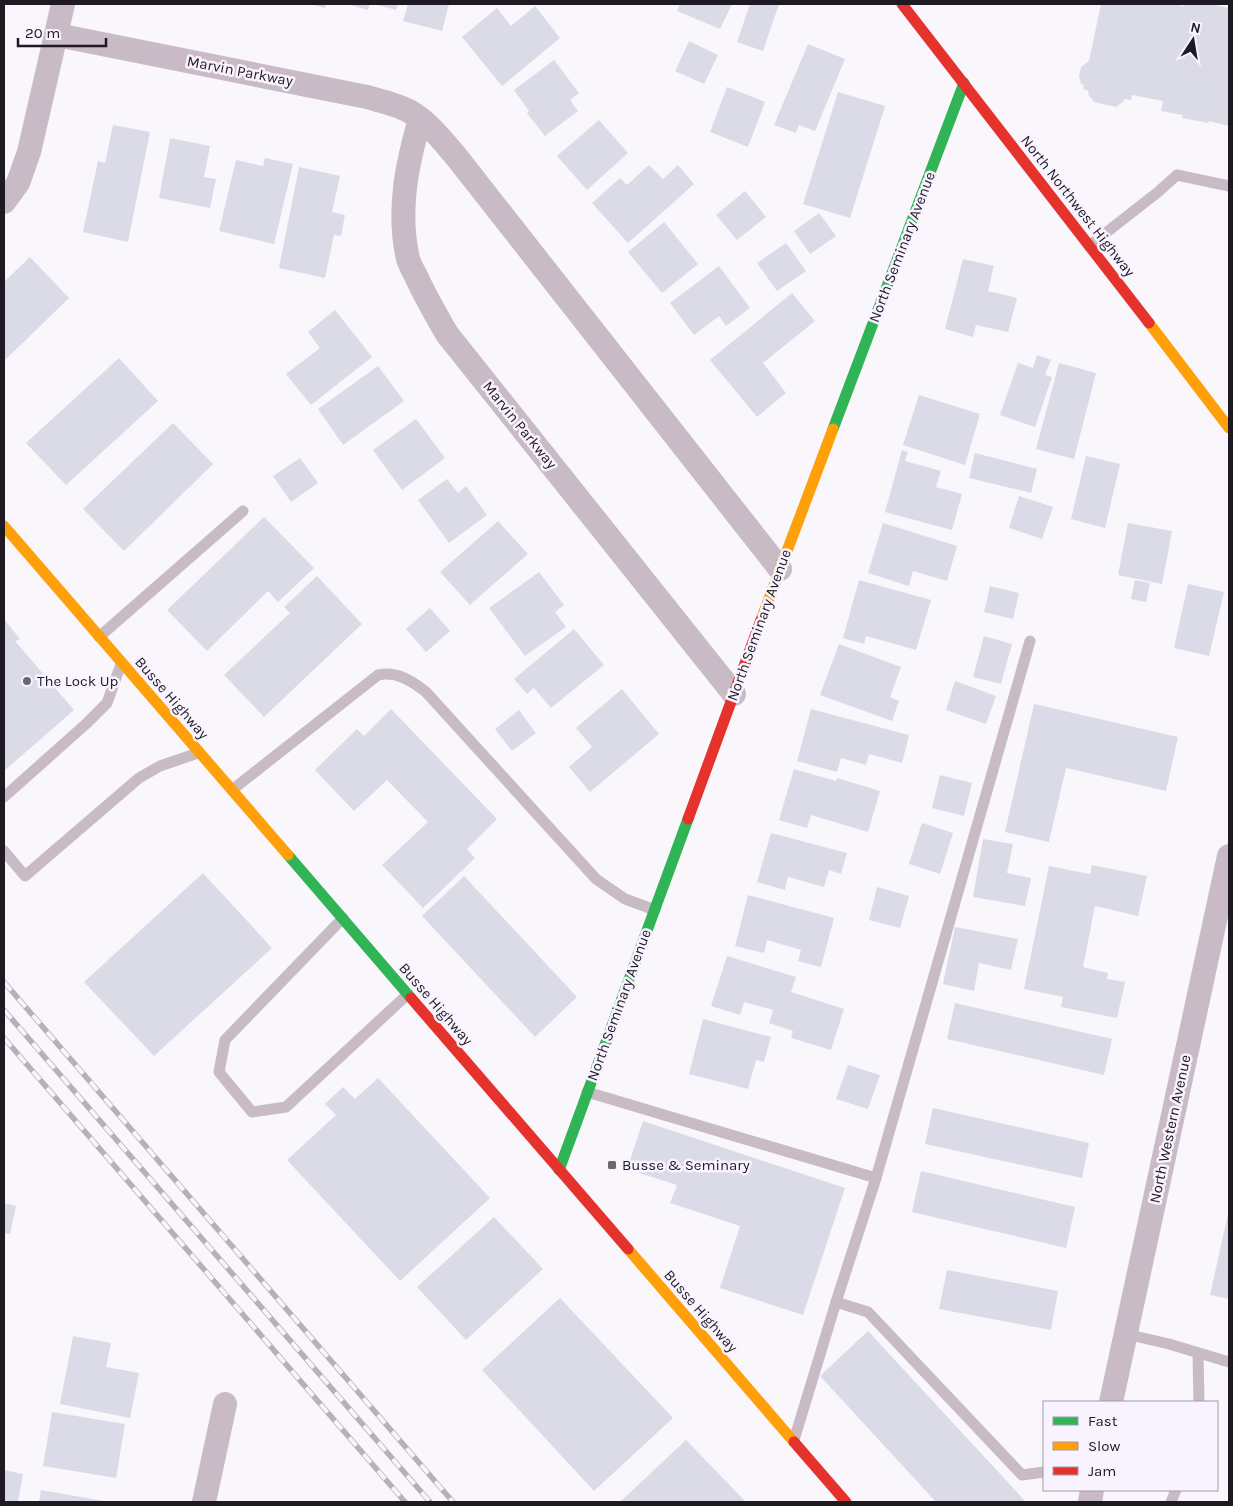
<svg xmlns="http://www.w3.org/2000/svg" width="1233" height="1506" font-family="Karla,sans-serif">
  <rect width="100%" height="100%" fill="#f9f6fc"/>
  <g fill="#dbdbe8">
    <polygon points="310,4 326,4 325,8"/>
    <polygon points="347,4 370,4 368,10"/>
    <polygon points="374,4 398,4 396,10"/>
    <polygon points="408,4 449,4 442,31 403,21"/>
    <polygon points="680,4 732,4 720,29 677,11"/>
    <polygon points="750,4 779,4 763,51 737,42"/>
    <polygon points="1101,4 1175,4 1184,6 1185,4 1210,4 1229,8 1229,126 1209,121 1208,123 1182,118 1183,115 1161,111 1163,101 1132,95 1131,100 1124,99 1124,101 1116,107 1094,102 1088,94 1089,91 1083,89 1084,85 1081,84 1079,77 1081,67 1089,61"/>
    <polygon points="535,6 560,38 502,86 462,37 497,8 511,26"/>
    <polygon points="689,41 718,55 704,84 675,71"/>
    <polygon points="808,44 845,59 815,131 799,125 796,133 774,125"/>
    <polygon points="554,60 579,93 570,100 578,111 545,136 527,113 529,111 514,90"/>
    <polygon points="727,87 765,102 748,147 710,132"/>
    <polygon points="838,92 885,106 850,218 803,204"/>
    <polygon points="599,120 628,153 587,190 557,156"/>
    <polygon points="113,125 150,132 128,242 83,232 98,161 105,163"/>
    <polygon points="170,138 210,146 204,177 216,179 210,208 159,198"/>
    <polygon points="265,158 293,164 274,244 219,231 236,160 263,166"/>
    <polygon points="649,165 663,179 678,165 694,184 628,243 592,203 620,178 627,185"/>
    <polygon points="299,167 340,176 332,212 345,215 341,236 334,235 325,278 279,268"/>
    <polygon points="745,191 766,217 737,240 716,215"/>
    <polygon points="819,213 836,236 810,254 794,231"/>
    <polygon points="664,222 698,264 662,293 628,252"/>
    <polygon points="786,243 806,271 777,291 757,263"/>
    <polygon points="30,257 69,298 4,361 4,282"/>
    <polygon points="963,259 994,266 988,291 1017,298 1008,332 976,325 973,337 945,329"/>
    <polygon points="719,266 750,308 726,326 719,316 694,335 670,303"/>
    <polygon points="792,293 815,321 763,363 786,393 757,417 710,360"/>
    <polygon points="335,310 372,357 311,405 286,374 320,348 308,332"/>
    <polygon points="1037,355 1051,360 1045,375 1052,377 1035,427 1000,415 1018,363 1033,368"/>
    <polygon points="119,358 158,401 66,485 26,443"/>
    <polygon points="1059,363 1096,373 1074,459 1036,449"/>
    <polygon points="378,366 404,401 343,445 318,409"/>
    <polygon points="919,395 980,414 965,465 903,445"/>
    <polygon points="416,419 445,458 402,490 373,450"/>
    <polygon points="173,423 213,464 124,551 83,509"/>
    <polygon points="902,450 908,452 905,461 941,471 936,487 962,494 952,530 885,512"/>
    <polygon points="975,453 1037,469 1031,493 969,478"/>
    <polygon points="1086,456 1120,464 1105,528 1071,519"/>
    <polygon points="300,458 318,483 291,502 273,476"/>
    <polygon points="447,479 458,493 466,486 487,515 449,543 418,500"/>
    <polygon points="1019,496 1053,507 1042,539 1009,528"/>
    <polygon points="264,517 314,568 278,602 268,591 207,651 167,610"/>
    <polygon points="498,521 528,554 470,605 440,572"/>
    <polygon points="883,523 957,546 947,581 913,571 909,586 868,573"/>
    <polygon points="1128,523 1172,531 1162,584 1118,575"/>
    <polygon points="539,572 564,605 555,612 566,627 525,656 489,608"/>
    <polygon points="317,576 362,624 264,717 224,675 290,613 284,607"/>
    <polygon points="859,580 931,600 916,650 866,636 864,644 843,638"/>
    <polygon points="1135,580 1150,583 1146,602 1131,599"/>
    <polygon points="1188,584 1224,592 1209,656 1174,648"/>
    <polygon points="990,586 1019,593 1013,619 984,612"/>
    <polygon points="430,608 450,631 426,652 406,629"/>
    <polygon points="4,619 20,639 15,641 74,710 4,771"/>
    <polygon points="574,629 604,665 551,708 534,688 527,694 514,679"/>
    <polygon points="984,636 1012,644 1001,684 973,677"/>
    <polygon points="839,644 901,667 890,697 899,701 892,721 820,695"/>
    <polygon points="955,681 996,696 986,724 946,710"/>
    <polygon points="622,689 659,734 590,792 569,767 592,747 576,728"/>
    <polygon points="1034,704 1178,737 1166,791 1066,768 1049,842 1005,832"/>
    <polygon points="391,709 497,819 467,849 475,858 423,908 382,865 428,822 387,780 354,811 315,770 357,729 364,736"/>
    <polygon points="811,709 909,735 902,763 869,754 866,765 841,758 837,772 797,761"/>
    <polygon points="519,710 536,733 512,751 495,729"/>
    <polygon points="794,769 836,781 837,778 880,791 868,832 811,815 807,828 779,820"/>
    <polygon points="940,775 972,783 964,816 932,808"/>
    <polygon points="922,823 953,833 940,874 909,864"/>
    <polygon points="771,833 847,853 841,874 829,870 824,887 788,877 785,890 757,882"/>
    <polygon points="983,839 1013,844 1007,873 1031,878 1025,906 973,897"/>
    <polygon points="1092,865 1147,876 1138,916 1095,906 1083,967 1108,973 1107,979 1125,982 1117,1018 1061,1007 1063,997 1024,989 1049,866 1090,874"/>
    <polygon points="203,873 272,948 154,1056 84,982"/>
    <polygon points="464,876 577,997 535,1037 422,916"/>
    <polygon points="877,887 909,896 900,928 869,920"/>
    <polygon points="748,895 834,918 821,967 798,961 801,950 767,940 764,953 735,946"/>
    <polygon points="955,927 1018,939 1011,970 979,963 974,991 943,984"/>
    <polygon points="727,956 796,977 791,992 844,1009 831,1050 791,1038 793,1031 769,1023 773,1010 744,1002 740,1015 711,1006"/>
    <polygon points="955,1003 1112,1039 1104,1075 947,1039"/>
    <polygon points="703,1019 771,1037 764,1062 756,1060 748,1089 689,1074"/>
    <polygon points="848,1065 880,1075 868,1109 836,1099"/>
    <polygon points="378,1078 490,1198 400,1281 287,1160 336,1115 325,1104 343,1087 355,1099"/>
    <polygon points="933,1108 1089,1143 1082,1178 925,1144"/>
    <polygon points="643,1121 845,1188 803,1315 720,1288 740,1226 670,1203 677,1185 627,1169"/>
    <polygon points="921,1171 1075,1207 1066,1248 912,1212"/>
    <polygon points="4,1203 16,1206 10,1234 4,1233"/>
    <polygon points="1228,1214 1229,1214 1229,1299 1210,1295"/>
    <polygon points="494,1217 543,1269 466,1340 417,1287"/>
    <polygon points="947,1270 1058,1291 1051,1330 939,1309"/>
    <polygon points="560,1298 673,1418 594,1491 482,1370"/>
    <polygon points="868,1331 1026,1502 936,1502 820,1376"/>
    <polygon points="73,1336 111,1343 106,1367 139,1373 130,1418 60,1404"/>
    <polygon points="52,1412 125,1424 116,1478 43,1466"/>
    <polygon points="686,1440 746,1502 620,1502"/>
    <polygon points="4,1470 23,1474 18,1502 4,1502"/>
    <polygon points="41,1490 104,1501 104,1502 39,1502"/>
  </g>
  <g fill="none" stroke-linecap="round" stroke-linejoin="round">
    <g stroke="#c8bbc5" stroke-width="11">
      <polyline points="1089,246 1158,192 1177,175 1229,186"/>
      <polyline points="99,637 243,511"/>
      <path d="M 232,790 L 378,675 C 397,671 412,681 426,692 L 596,879 L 625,899 L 655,910"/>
      <polyline points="4,797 87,723 107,703 121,664"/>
      <polyline points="4,851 25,876 139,778 160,766 198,753"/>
      <polyline points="343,918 225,1040 219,1072 252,1112 286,1107 408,994"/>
      <polyline points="587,1092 876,1178"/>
      <polyline points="836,1302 868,1312 1022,1475 1044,1472"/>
      <polyline points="1126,1334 1169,1344 1229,1362"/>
      <polyline points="1198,1353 1199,1402"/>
      <polyline points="794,1440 836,1302 876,1178 1030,641"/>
      <polyline points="1171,1502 1176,1490"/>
    </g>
    <g stroke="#c8bbc5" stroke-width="24">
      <path d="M 57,35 L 367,97 C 381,101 396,104 409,111 C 428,122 441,139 455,155 L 780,569"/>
      <path d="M 420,119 C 407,164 397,211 408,259 C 410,265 413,271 416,276 C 425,296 436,315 447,334 L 734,694"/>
      <polyline points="4,202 18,183 29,152 63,4"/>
      <polyline points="1111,1402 1229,856"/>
      <polyline points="204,1502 225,1404"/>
      <polyline points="1090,1502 1092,1490"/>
    </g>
    <g stroke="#30b455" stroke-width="11">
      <polyline points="833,429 964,83"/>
      <polyline points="288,855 411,998"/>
      <polyline points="559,1170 688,819"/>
    </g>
    <g stroke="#ff9f0a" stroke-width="11">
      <polyline points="1149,323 1229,428"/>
      <polyline points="4,526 288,855"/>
      <polyline points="761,620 833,429"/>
      <polyline points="628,1249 794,1442"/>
    </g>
    <g stroke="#e5322d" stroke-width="11">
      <polyline points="902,4 1149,323"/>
      <polyline points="688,819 761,620"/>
      <polyline points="411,998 628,1249"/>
      <polyline points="794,1442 846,1502"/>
    </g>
    <defs>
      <g id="rail">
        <polyline points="4,982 453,1502"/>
        <polyline points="4,1010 430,1502"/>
        <polyline points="4,1038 405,1502"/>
      </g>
    </defs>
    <use href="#rail" stroke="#b8b0b8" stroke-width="5.5"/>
    <use href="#rail" stroke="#f9f3ff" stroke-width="4" stroke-dasharray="11" stroke-linecap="butt"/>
  </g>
  <g fill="#6b666f" stroke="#f9f3ff" stroke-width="2">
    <circle cx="27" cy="681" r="5"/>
    <rect x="607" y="1160" width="10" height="10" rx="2.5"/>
  </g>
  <g text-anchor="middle" stroke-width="5" stroke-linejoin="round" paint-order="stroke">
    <g font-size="15" fill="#1e1923" stroke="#f9f3ff">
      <text transform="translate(240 71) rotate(11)" y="5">Marvin Parkway</text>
      <text transform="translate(1078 206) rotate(52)" y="5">North Northwest Highway</text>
      <text transform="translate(902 247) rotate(-69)" y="5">North Seminary Avenue</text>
      <text transform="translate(520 425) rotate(51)" y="5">Marvin Parkway</text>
      <text transform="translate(759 625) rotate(-70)" y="5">North Seminary Avenue</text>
      <text transform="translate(172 698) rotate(49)" y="5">Busse Highway</text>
      <text transform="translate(436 1004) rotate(49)" y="5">Busse Highway</text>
      <text transform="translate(619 1005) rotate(-70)" y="5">North Seminary Avenue</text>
      <text transform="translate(1170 1129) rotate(-78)" y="5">North Western Avenue</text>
      <text transform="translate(701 1311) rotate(49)" y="5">Busse Highway</text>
    </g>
    <g font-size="15" fill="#1e1923" stroke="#f9f3ff" text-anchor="start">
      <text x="37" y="686">The Lock Up</text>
      <text x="622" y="1170">Busse &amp; Seminary</text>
    </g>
  </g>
  <rect width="1233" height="1506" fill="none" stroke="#1e1923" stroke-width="10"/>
  <rect x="1043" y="1401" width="175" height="90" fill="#f9f3ff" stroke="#a19ca7"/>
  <rect x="1053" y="1417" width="25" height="8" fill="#30b455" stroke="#a19ca7"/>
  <text x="1088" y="1426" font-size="15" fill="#1e1923">Fast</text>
  <rect x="1053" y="1442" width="25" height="8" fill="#ff9f0a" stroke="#a19ca7"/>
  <text x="1088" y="1451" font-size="15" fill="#1e1923">Slow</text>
  <rect x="1053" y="1467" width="25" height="8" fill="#e5322d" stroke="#a19ca7"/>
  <text x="1088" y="1476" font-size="15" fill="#1e1923">Jam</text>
  <g transform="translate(1193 40) rotate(12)" stroke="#f9f3ff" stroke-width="4" paint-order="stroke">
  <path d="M0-4L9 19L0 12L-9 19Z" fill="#1e1923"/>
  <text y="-8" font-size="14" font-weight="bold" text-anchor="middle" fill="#1e1923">N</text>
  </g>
  <path d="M18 38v8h88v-8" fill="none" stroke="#1e1923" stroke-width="2.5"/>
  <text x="25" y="38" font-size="15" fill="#1e1923" stroke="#f9f3ff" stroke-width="4" paint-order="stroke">20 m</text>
</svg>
